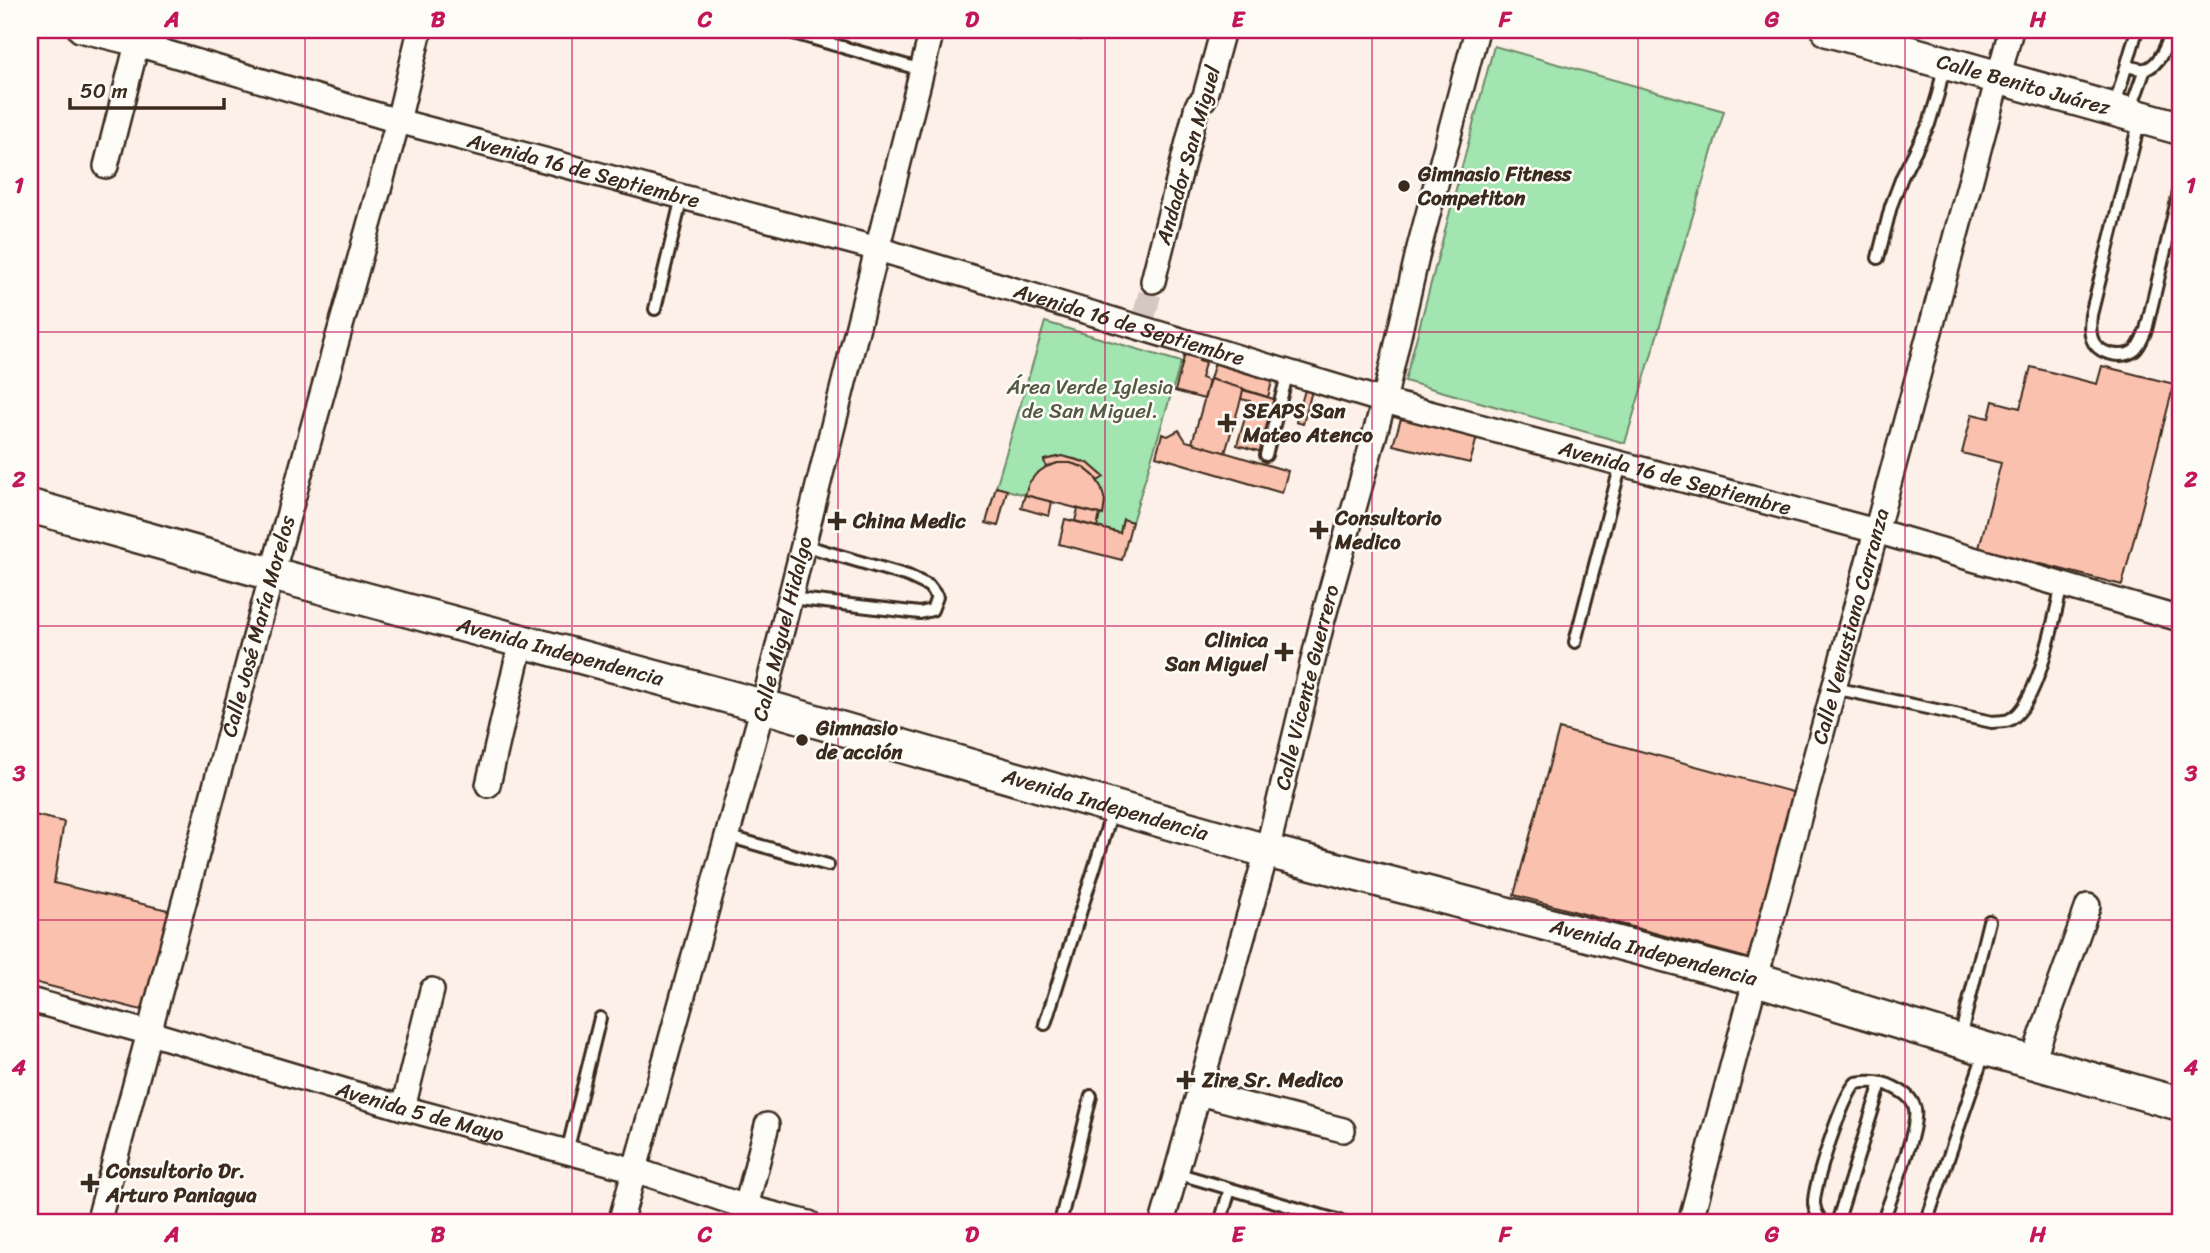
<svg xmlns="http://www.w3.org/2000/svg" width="2210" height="1253" font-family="Sriracha,sans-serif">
  <rect width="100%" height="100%" fill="#fcf0e8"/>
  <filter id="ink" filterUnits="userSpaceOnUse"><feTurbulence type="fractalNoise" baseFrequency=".0143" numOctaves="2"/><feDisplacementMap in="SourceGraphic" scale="14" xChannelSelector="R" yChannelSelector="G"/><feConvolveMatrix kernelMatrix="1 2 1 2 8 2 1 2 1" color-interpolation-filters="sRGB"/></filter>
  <g filter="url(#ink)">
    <g fill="#a2e5b1" stroke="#6e8868" stroke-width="2">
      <polygon points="1494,46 1724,111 1625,443 1405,381"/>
      <path d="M 1045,322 L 1181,362 L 1132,522 L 1123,520 L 1120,533 L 1097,527 L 1100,514 L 1103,515 L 1105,501 L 1098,481 L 1104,477 C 1083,458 1071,454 1044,460 L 1046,467 C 1035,475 1029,482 1025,495 L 996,487 Z"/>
    </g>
    <g fill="#fac2ae" stroke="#3b2a1e" stroke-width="2">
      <polygon points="1043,30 1083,30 1080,40"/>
      <polygon points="1186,350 1201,354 1199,361 1205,363 1201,378 1209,381 1204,399 1175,391"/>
      <polygon points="1215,362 1273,378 1268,397 1210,379"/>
      <polygon points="2102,366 2174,384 2122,585 1979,548 2001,463 1962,453 1972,414 1989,418 1993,401 2020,408 2031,367 2097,384"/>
      <polygon points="1210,379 1244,389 1225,453 1192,443"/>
      <polygon points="1306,386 1313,387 1303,424 1296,422"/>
      <polygon points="1243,390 1277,400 1262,452 1237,445 1250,401 1241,399"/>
      <polygon points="1404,409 1480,426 1470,463 1393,445"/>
      <polygon points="1179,430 1186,441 1288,471 1282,493 1156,456 1162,434 1168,436"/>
      <polygon points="1062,456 1088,463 1104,477 1098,481 1094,476 1083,467 1070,463 1058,463 1046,467 1044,460"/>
      <polygon points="1058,463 1070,463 1083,467 1094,476 1101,487 1105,501 1103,515 1025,495 1029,483 1036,474 1046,467"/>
      <polygon points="996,487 1007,490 998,526 986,523"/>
      <polygon points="1025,495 1052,502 1049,516 1021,508"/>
      <polygon points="1078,509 1100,514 1097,527 1075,521"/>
      <polygon points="1065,519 1120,533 1123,519 1132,522 1122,560 1059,544"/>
      <polygon points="1559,729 1803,795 1758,961 1514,895"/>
      <polygon points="30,814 64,822 54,883 172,911 145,1011 30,981"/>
    </g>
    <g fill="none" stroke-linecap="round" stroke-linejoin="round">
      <polyline stroke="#d5c8c0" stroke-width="23" stroke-dasharray="23 11" stroke-linecap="butt" points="1144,316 1153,281"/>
      <defs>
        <g id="lane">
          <polyline points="783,30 922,70"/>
          <path d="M 2127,66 C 2132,67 2140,70 2145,69 C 2160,66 2168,42 2172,30"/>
          <polyline points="2114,108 2137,30"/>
          <polyline points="2130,111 2145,69"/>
          <path d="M 2140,119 L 2091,315 C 2090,324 2089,335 2094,343 C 2102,355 2124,359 2135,350 C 2141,344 2143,336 2146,330 L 2180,188"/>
          <polyline points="1878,258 1891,206 1902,177 1929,124 1938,94 1944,65"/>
          <polyline points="655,309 682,197"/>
          <polyline points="1266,455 1288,372"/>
          <polyline points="790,598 920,613 932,610 937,597 929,586 908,576 803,545"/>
          <polyline points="1575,642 1621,464"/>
          <path d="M 1834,688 L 1992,722 C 1997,721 2004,722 2009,720 C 2039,705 2054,617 2062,585"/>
          <polyline points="727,836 828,865"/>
          <polyline points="1045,1024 1113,809"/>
          <polyline points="1960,1038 1989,921"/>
          <polyline points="567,1152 600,1018"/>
          <polyline points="1176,1173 1347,1223"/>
          <polyline points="1060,1223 1091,1096"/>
          <polyline points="1220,1223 1230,1189"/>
          <path d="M 1823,1223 C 1818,1217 1815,1212 1814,1204 C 1813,1186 1843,1095 1856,1083 C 1868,1081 1882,1081 1893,1087 C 1903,1092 1912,1097 1915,1109 C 1919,1129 1890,1200 1882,1223"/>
          <polyline points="1837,1223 1881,1083"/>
          <polyline points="1926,1223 1985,1051"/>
        </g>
        <g id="street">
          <path id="s1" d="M 80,30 L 137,44 L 398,121 L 878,249 L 1384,401 L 1876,531 L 2180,619"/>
          <polyline points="106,166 137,44"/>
          <polyline points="1153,281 1197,106 1204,99 1223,30"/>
          <polyline points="488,785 521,642"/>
          <path id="s2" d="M 30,1000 L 150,1033 L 403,1108 L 635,1170 L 746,1207 L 809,1223"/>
          <polyline points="2032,1062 2088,906"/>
          <polyline points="1199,1093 1343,1130"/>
          <polyline points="403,1108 432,990"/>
          <polyline points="746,1207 767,1125"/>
          <path id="s3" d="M 98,1223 L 272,574 L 398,121 L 420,30"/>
          <path id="s4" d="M 620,1223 L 763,706 L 932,30"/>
          <path id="s5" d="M 1162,1223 L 1267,851 L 1323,619 L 1384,401 L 1419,248 L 1477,30"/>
          <path id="s6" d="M 1690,1223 L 2011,30"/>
        </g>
        <g id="secondary">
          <path id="s7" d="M 1828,30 L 2180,128"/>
          <path id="s8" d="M 30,506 L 272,574 L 763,706 L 1267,851 L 1756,979 L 1986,1049 L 2180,1104"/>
        </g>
      </defs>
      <use href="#lane" stroke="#3b2a1e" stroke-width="16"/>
      <use href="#street" stroke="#3b2a1e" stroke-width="28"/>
      <use href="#secondary" stroke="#3b2a1e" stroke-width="37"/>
      <use href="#lane" stroke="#fdfcf7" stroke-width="10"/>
      <use href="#street" stroke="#fdfcf7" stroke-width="23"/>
      <use href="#secondary" stroke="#fdfcf7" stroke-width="32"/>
    </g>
  </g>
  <path fill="none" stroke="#c2185b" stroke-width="2" stroke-opacity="0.55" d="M 305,30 L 305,1223M 572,30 L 572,1223M 838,30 L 838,1223M 1105,30 L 1105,1223M 1372,30 L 1372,1223M 1638,30 L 1638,1223M 1905,30 L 1905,1223M 30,332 L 2180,332M 30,626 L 2180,626M 30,920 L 2180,920"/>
  <g fill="#3b2a1e" stroke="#fdfcf7" stroke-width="2.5">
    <circle cx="1404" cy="186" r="7"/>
    <path d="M1223.5 412.5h7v7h7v7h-7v7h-7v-7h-7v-7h7z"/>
    <path d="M833.5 510.5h7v7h7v7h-7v7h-7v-7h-7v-7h7z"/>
    <path d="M1315.5 519.5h7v7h7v7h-7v7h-7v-7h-7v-7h7z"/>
    <path d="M1280.5 641.5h7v7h7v7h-7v7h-7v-7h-7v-7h7z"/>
    <circle cx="802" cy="740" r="7"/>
    <path d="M1182.5 1069.5h7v7h7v7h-7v7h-7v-7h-7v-7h7z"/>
    <path d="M86.5 1172.5h7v7h7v7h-7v7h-7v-7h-7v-7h7z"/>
  </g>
  <g text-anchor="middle" stroke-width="5" stroke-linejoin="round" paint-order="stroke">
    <g font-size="21" fill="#3b2a1e" stroke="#fdfcf7">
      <text dy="7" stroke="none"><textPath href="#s7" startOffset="203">Calle Benito Juárez</textPath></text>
      <text transform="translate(1188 155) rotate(-74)" y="7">Andador San Miguel</text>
      <text dy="7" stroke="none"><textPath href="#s1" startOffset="523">Avenida 16 de Septiembre</textPath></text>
      <text dy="7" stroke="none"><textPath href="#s1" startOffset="1090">Avenida 16 de Septiembre</textPath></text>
      <text dy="7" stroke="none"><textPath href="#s1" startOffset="1657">Avenida 16 de Septiembre</textPath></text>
      <text dy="7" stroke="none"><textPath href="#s3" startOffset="618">Calle José María Morelos</textPath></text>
      <text dy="7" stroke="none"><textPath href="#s6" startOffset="618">Calle Venustiano Carranza</textPath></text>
      <text dy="7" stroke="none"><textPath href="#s4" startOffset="616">Calle Miguel Hidalgo</textPath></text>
      <text dy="7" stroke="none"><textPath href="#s8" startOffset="550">Avenida Independencia</textPath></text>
      <text dy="7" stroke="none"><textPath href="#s5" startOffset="555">Calle Vicente Guerrero</textPath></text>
      <text dy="7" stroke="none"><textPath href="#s8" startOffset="1116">Avenida Independencia</textPath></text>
      <text dy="7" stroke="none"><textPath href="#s8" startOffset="1684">Avenida Independencia</textPath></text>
      <text dy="7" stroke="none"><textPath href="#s2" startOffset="406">Avenida 5 de Mayo</textPath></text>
    </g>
    <g font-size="21" font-weight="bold" fill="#3b2a1e" stroke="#fdfcf7" text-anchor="start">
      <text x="1418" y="181">Gimnasio Fitness<tspan x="1418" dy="24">Competiton</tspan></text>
      <text x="1243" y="418">SEAPS San<tspan x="1243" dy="24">Mateo Atenco</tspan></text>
      <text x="1335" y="525">Consultorio<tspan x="1335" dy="24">Medico</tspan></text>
      <text x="853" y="528">China Medic</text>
      <text x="1268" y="647" text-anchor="end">Clinica<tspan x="1268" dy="24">San Miguel</tspan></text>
      <text x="816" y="735">Gimnasio<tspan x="816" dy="24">de acción</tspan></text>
      <text x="1202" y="1087">Zire Sr. Medico</text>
      <text x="106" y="1178">Consultorio Dr.<tspan x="106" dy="24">Arturo Paniagua</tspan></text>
    </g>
    <g font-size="21" fill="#555943" stroke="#fdfcf7">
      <text x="1090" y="394">Área Verde Iglesia<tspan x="1090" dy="24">de San Miguel.</tspan></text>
    </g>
  </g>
  <rect width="2210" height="1253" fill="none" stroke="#fdfcf7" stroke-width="77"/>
  <path d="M70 98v10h154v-10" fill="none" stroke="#3b2a1e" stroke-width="3.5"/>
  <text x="80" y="98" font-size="21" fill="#3b2a1e" stroke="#fdfcf7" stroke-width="5" paint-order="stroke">50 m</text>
  <rect x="38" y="38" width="2134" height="1176" fill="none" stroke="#c2185b" stroke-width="2.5"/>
  <g font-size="23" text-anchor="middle" font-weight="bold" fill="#c2185b">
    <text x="172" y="27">A</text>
    <text x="438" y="27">B</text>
    <text x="705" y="27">C</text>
    <text x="972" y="27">D</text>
    <text x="1238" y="27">E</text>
    <text x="1505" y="27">F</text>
    <text x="1772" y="27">G</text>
    <text x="2038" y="27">H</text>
    <text x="19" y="193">1</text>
    <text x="2191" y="193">1</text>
    <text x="19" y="487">2</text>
    <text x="2191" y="487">2</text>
    <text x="19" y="781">3</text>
    <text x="2191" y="781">3</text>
    <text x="19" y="1075">4</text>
    <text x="2191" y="1075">4</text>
    <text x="172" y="1242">A</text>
    <text x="438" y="1242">B</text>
    <text x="705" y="1242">C</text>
    <text x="972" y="1242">D</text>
    <text x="1238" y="1242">E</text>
    <text x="1505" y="1242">F</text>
    <text x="1772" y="1242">G</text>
    <text x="2038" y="1242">H</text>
  </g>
</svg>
